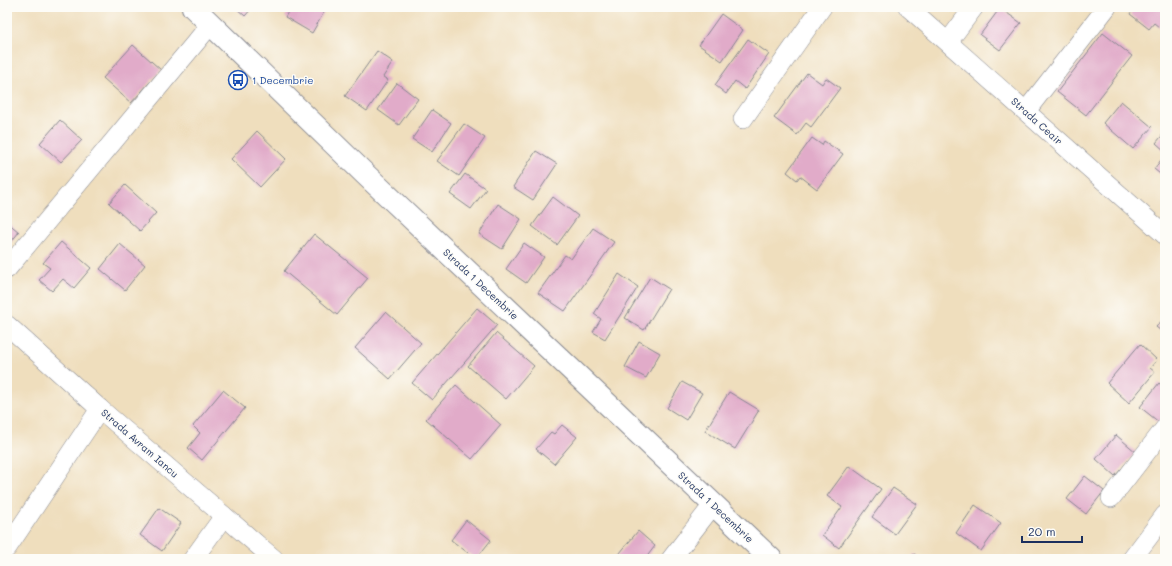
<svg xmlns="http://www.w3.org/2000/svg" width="1172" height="566" font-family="Mali,sans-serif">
  <rect width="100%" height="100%" fill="#fdfcf7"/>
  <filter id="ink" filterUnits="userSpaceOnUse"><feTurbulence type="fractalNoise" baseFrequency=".025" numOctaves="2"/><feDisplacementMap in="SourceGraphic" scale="8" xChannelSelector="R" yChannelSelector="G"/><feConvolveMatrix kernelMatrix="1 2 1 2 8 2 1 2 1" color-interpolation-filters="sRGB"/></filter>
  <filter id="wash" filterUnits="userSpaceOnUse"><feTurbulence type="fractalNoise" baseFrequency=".012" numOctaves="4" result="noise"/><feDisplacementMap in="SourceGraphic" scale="16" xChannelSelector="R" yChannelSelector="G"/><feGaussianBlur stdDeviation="0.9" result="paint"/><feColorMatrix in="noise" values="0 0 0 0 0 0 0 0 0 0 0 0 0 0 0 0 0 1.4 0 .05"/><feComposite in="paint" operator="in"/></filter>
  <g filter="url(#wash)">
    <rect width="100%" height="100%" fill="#efdebd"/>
    <g id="blocks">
      <g fill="#e1abc9">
        <polygon points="235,7 253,7 245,16"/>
        <polygon points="291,7 327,7 312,33 285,17"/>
        <polygon points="1135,7 1165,7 1165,20 1159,27 1154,23 1149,29 1130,14"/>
        <polygon points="1000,8 1021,23 1000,50 980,35"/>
        <polygon points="721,14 743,30 722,61 699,45"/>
        <polygon points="1103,33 1132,56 1086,115 1057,92"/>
        <polygon points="748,39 769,54 745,89 735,81 726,94 715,85"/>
        <polygon points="133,45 161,70 131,103 103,78"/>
        <polygon points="377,51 393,62 383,77 388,80 367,111 345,96"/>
        <polygon points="807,73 822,84 826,78 840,88 811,127 806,123 797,135 774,118"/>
        <polygon points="397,83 418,99 399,125 378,110"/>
        <polygon points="1121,101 1152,127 1133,149 1103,123"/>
        <polygon points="432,110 451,123 432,152 412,139"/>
        <polygon points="60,120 82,140 61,162 40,143"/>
        <polygon points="464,124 485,138 459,176 437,161"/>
        <polygon points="257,131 286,159 260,187 231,159"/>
        <polygon points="1165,132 1165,151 1156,143"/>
        <polygon points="812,138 822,145 824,141 843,154 817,189 800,176 797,180 787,172"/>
        <polygon points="536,151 557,164 533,200 513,187"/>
        <polygon points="1165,155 1165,178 1154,169"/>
        <polygon points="465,174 486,189 471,209 450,194"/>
        <polygon points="125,185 156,213 140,231 109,203"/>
        <polygon points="553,197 578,216 557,245 532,226"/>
        <polygon points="498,204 521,219 502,249 479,234"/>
        <polygon points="7,222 19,232 7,247"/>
        <polygon points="593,228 614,242 565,311 538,293 565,255 571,259"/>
        <polygon points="314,234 368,278 337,315 284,271"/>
        <polygon points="61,242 91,268 74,288 63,279 52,291 39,280 50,268 43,263"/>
        <polygon points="524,243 544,257 526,283 506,269"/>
        <polygon points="120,244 145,265 125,290 100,269"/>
        <polygon points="619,274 638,287 605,339 593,332 601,319 594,314"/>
        <polygon points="650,277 669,289 644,330 625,318"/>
        <polygon points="477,308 497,325 432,400 412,383"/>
        <polygon points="386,312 421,343 390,379 355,348"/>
        <polygon points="1165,317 1165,334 1156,327"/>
        <polygon points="496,333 534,366 506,399 468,366"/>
        <polygon points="639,341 660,353 646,378 625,367"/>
        <polygon points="1140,344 1157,360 1150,368 1155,372 1129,403 1107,383"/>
        <polygon points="682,382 702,393 686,420 667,408"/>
        <polygon points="1159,383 1165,388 1165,417 1160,423 1140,407"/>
        <polygon points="456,385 501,425 472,459 426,419"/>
        <polygon points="223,390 245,408 202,460 188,448 200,433 193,426"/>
        <polygon points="729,392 759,410 735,449 705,431"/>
        <polygon points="562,425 577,437 554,464 536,449 551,432 554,434"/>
        <polygon points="1116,435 1136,452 1115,476 1096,459"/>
        <polygon points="849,466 881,489 839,548 822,535 842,507 827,496"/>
        <polygon points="1085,476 1104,491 1086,514 1067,499"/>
        <polygon points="893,488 917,504 895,534 872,517"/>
        <polygon points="975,505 1001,523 981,551 956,533"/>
        <polygon points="159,508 181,523 162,551 140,535"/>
        <polygon points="466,520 491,540 476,559 451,540"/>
        <polygon points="638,531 655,546 645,559 615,559"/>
        <polygon points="914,554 922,559 911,559"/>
      </g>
    </g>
  </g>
  <g filter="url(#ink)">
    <use href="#blocks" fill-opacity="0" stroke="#85868e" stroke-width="1"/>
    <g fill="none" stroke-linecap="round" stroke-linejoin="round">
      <defs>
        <g id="street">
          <polyline points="908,7 1165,235"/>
          <polyline points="948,42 974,7"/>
          <polyline points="1026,111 1107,7"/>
          <polyline points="743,119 822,7"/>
          <polyline points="7,269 211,24"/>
          <polyline points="7,325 100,409 274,559"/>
          <polyline points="1111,498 1165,428"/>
          <polyline points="7,548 100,409"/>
          <polyline points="193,559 224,516"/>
          <polyline points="671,559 713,505"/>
          <polyline points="1132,559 1165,515"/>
        </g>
        <polyline id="secondary" points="193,7 366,175 771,559"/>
      </defs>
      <use href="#street" stroke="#85868e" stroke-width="20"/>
      <use href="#secondary" stroke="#85868e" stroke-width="24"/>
      <use href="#street" stroke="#fff" stroke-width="19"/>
      <use href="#secondary" stroke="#fff" stroke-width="22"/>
    </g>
  </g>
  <defs>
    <symbol id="bus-ring" viewBox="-11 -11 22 22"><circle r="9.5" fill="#fdfcf7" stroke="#1a4fb4" stroke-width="1.5"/><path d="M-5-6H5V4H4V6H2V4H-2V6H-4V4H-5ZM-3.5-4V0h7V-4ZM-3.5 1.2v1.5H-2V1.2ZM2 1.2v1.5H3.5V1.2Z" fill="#1a4fb4"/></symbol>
  </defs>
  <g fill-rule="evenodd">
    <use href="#bus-ring" x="227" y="69" width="22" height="22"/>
  </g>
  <g text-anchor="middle" stroke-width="3" stroke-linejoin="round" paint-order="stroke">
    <g font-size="10" fill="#164399" stroke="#fdfcf7" text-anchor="start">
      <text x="252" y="84">1 Decembrie</text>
    </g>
    <g font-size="10" fill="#1b2f5e" stroke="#fdfcf7">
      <text transform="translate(1037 121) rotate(42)" y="4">Strada Ceair</text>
      <text transform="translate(481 284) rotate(43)" y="4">Strada 1 Decembrie</text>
      <text transform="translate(140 443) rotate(41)" y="4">Strada Avram Iancu</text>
      <text transform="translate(716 507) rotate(43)" y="4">Strada 1 Decembrie</text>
    </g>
  </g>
  <rect width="1172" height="566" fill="none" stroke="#fdfcf7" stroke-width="24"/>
  <path d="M1022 536v6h60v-6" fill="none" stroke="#1b2f5e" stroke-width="2"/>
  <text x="1028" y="536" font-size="12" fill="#1b2f5e" stroke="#fdfcf7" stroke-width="3" paint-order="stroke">20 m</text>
</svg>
